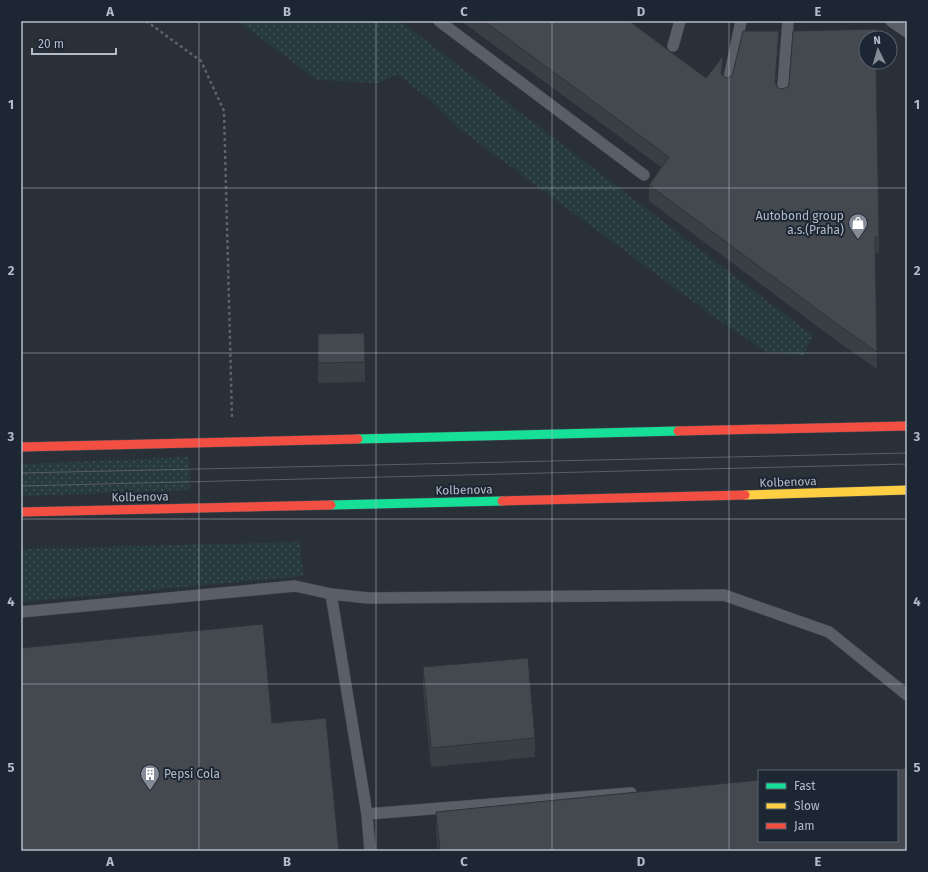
<svg xmlns="http://www.w3.org/2000/svg" width="928" height="872" font-family="'Fira Sans',sans-serif">
  <defs>
    <pattern id="grass-dots" width="8" height="8" patternUnits="userSpaceOnUse"><rect width="8" height="8" fill="#273a3e"/><path d="M2 2h.1M6 6h.1" fill="none" stroke="#445559" stroke-width="1.8" stroke-linecap="round"/></pattern>
  </defs>
  <rect width="100%" height="100%" fill="#2a3038"/>
  <g fill="url(#grass-dots)">
    <polygon points="238,21 400,21 813,336 803,355 765,351 713,316 452,123 437,106 398,74 377,83 317,80"/>
    <polygon points="189,457 190,490 21,496 21,464"/>
    <polygon points="300,542 303,576 21,602 21,549"/>
  </g>
  <g fill="none" stroke-linecap="round" stroke-linejoin="round">
    <defs>
      <g id="lane">
        <polyline points="439,21 644,175"/>
        <polyline points="891,21 907,32"/>
        <polyline points="673,46 680,21"/>
        <polyline points="727,88 741,21"/>
        <polyline points="782,99 788,21"/>
        <polyline points="331,594 367,814 370,851"/>
        <polyline points="21,612 295,586 331,594 368,598 724,595 829,632 907,695"/>
        <polyline points="367,814 631,793"/>
      </g>
      <g id="fast">
        <polyline points="358,439 678,431"/>
        <polyline points="331,505 502,501"/>
      </g>
      <polyline id="slow" points="745,495 907,490"/>
      <g id="jam">
        <polyline points="678,431 907,426"/>
        <polyline points="21,447 358,439"/>
        <polyline points="502,501 745,495"/>
        <polyline points="21,512 331,505"/>
      </g>
    </defs>
    <use href="#lane" stroke="#484c53" stroke-width="12"/>
    <use href="#fast" stroke="#484c53" stroke-width="10"/>
    <use href="#slow" stroke="#484c53" stroke-width="10"/>
    <use href="#jam" stroke="#484c53" stroke-width="10"/>
    <polyline stroke="#5d636a" stroke-width="2.5" stroke-dasharray="3 3" stroke-linecap="butt" points="146,21 201,61 224,111 232,417"/>
    <use href="#lane" stroke="#5a5e66" stroke-width="11"/>
    <use href="#fast" stroke="#16e098" stroke-width="9"/>
    <use href="#slow" stroke="#ffcf43" stroke-width="9"/>
    <use href="#jam" stroke="#f24e42" stroke-width="9"/>
    <g stroke="#595d64" stroke-width="1">
      <polyline points="21,473 907,453"/>
      <polyline points="21,486 907,464"/>
    </g>
  </g>
  <g fill="#3a3f45">
    <polygon points="461,21 629,21 706,78 723,72 723,76 726,78 732,76 779,47 776,84 778,88 879,237 879,253 875,253 877,369 841,344 649,201 649,185 661,167"/>
    <polygon points="318,334 365,362 365,382 318,383"/>
    <polygon points="423,667 535,738 535,757 431,767 423,687"/>
    <polygon points="436,812 907,851 438,851 436,831"/>
  </g>
  <g fill="#303338">
    <polygon points="779,31 779,47 775,98 775,82"/>
    <polygon points="723,56 723,72 721,91 721,74"/>
  </g>
  <g fill="#444950" stroke="#303338">
    <polygon points="484,21 629,21 706,78 723,56 721,74 726,78 732,76 743,31 779,31 775,82 778,88 782,89 788,87 789,83 793,31 876,29 876,38 866,38 866,62 876,62 879,237 875,237 877,352 841,327 649,185 669,157"/>
    <polygon points="364,333 365,362 318,363 318,334"/>
    <polygon points="263,624 272,723 326,718 339,851 21,851 21,648"/>
    <polygon points="528,658 535,738 431,748 423,667"/>
    <polygon points="907,768 907,851 440,851 436,812 759,780 759,841 897,841 897,771 875,771"/>
  </g>
  <path fill="none" stroke="#b4bcc9" stroke-width="1" stroke-opacity="0.55" d="M 199,21 L 199,851M 376,21 L 376,851M 552,21 L 552,851M 729,21 L 729,851M 21,188 L 907,188M 21,353 L 907,353M 21,519 L 907,519M 21,684 L 907,684"/>
  <defs>
    <symbol id="shop-pin" viewBox="-11 -11 22 30"><path d="M0 17L-7.5 6A9.5 9.5 0 1 1 7.5 6Z" fill="#848b96" stroke="#1d2633"/><path d="M-5-2.5h2.3a2.7 3.5 0 0 1 5.4 0H5L5.5 6h-11ZM-1.5-2.5h3a1.5 2.3 0 0 0-3 0Z" fill="#fff"/></symbol>
    <symbol id="building-pin" viewBox="-11 -11 22 30"><path d="M0 17L-7.5 6A9.5 9.5 0 1 1 7.5 6Z" fill="#848b96" stroke="#1d2633"/><path d="M-4-6H4V6H1V3H-1V6H-4ZM-2.5-4.3h1.7v1.8h-1.7ZM.8-4.3h1.7v1.8H.8ZM-2.5-1h1.7V.8h-1.7ZM.8-1h1.7V.8H.8Z" fill="#fff"/></symbol>
  </defs>
  <g fill-rule="evenodd">
    <use href="#shop-pin" x="847" y="212" width="22" height="30"/>
    <use href="#building-pin" x="139" y="763" width="22" height="30"/>
  </g>
  <g text-anchor="middle" stroke-width="4" stroke-linejoin="round" paint-order="stroke">
    <g font-size="12" fill="#b4bcc9" stroke="#1d2633" text-anchor="end">
      <text x="844" y="220">Autobond group<tspan x="844" dy="14">a.s.(Praha)</tspan></text>
      <text x="164" y="778" text-anchor="start">Pepsi Cola</text>
    </g>
    <g font-size="12" fill="#b4bcc9" stroke="#1d2633">
      <text transform="translate(788 482) rotate(-2)" y="4">Kolbenova</text>
      <text transform="translate(464 490) rotate(-1)" y="4">Kolbenova</text>
      <text transform="translate(140 497) rotate(-1)" y="4">Kolbenova</text>
    </g>
  </g>
  <rect width="928" height="872" fill="none" stroke="#1d2633" stroke-width="44"/>
  <rect x="758" y="770" width="140" height="72" fill="#1d2633" stroke="#59626f"/>
  <rect x="766" y="783" width="20" height="6" fill="#16e098" stroke="#59626f"/>
  <text x="794" y="790" font-size="12" fill="#b4bcc9">Fast</text>
  <rect x="766" y="803" width="20" height="6" fill="#ffcf43" stroke="#59626f"/>
  <text x="794" y="810" font-size="12" fill="#b4bcc9">Slow</text>
  <rect x="766" y="823" width="20" height="6" fill="#f24e42" stroke="#59626f"/>
  <text x="794" y="830" font-size="12" fill="#b4bcc9">Jam</text>
  <g transform="translate(878 50) rotate(355)"><circle r="19" fill="#1d2633" stroke="#59626f"/>
  <path d="M0-3L7 15L0 10L-7 15Z" fill="#848b96"/>
  <text y="-6" font-size="11" font-weight="bold" text-anchor="middle" fill="#b4bcc9">N</text>
  </g>
  <path d="M32 48v6h84v-6" fill="none" stroke="#b4bcc9" stroke-width="2"/>
  <text x="38" y="48" font-size="12" fill="#b4bcc9" stroke="#1d2633" stroke-width="3" paint-order="stroke">20 m</text>
  <rect x="22" y="22" width="884" height="828" fill="none" stroke="#b4bcc9" stroke-width="1.5"/>
  <g font-size="13" text-anchor="middle" font-weight="bold" fill="#b4bcc9">
    <text x="110" y="16">A</text>
    <text x="287" y="16">B</text>
    <text x="464" y="16">C</text>
    <text x="641" y="16">D</text>
    <text x="818" y="16">E</text>
    <text x="11" y="109">1</text>
    <text x="917" y="109">1</text>
    <text x="11" y="275">2</text>
    <text x="917" y="275">2</text>
    <text x="11" y="441">3</text>
    <text x="917" y="441">3</text>
    <text x="11" y="606">4</text>
    <text x="917" y="606">4</text>
    <text x="11" y="772">5</text>
    <text x="917" y="772">5</text>
    <text x="110" y="866">A</text>
    <text x="287" y="866">B</text>
    <text x="464" y="866">C</text>
    <text x="641" y="866">D</text>
    <text x="818" y="866">E</text>
  </g>
</svg>
